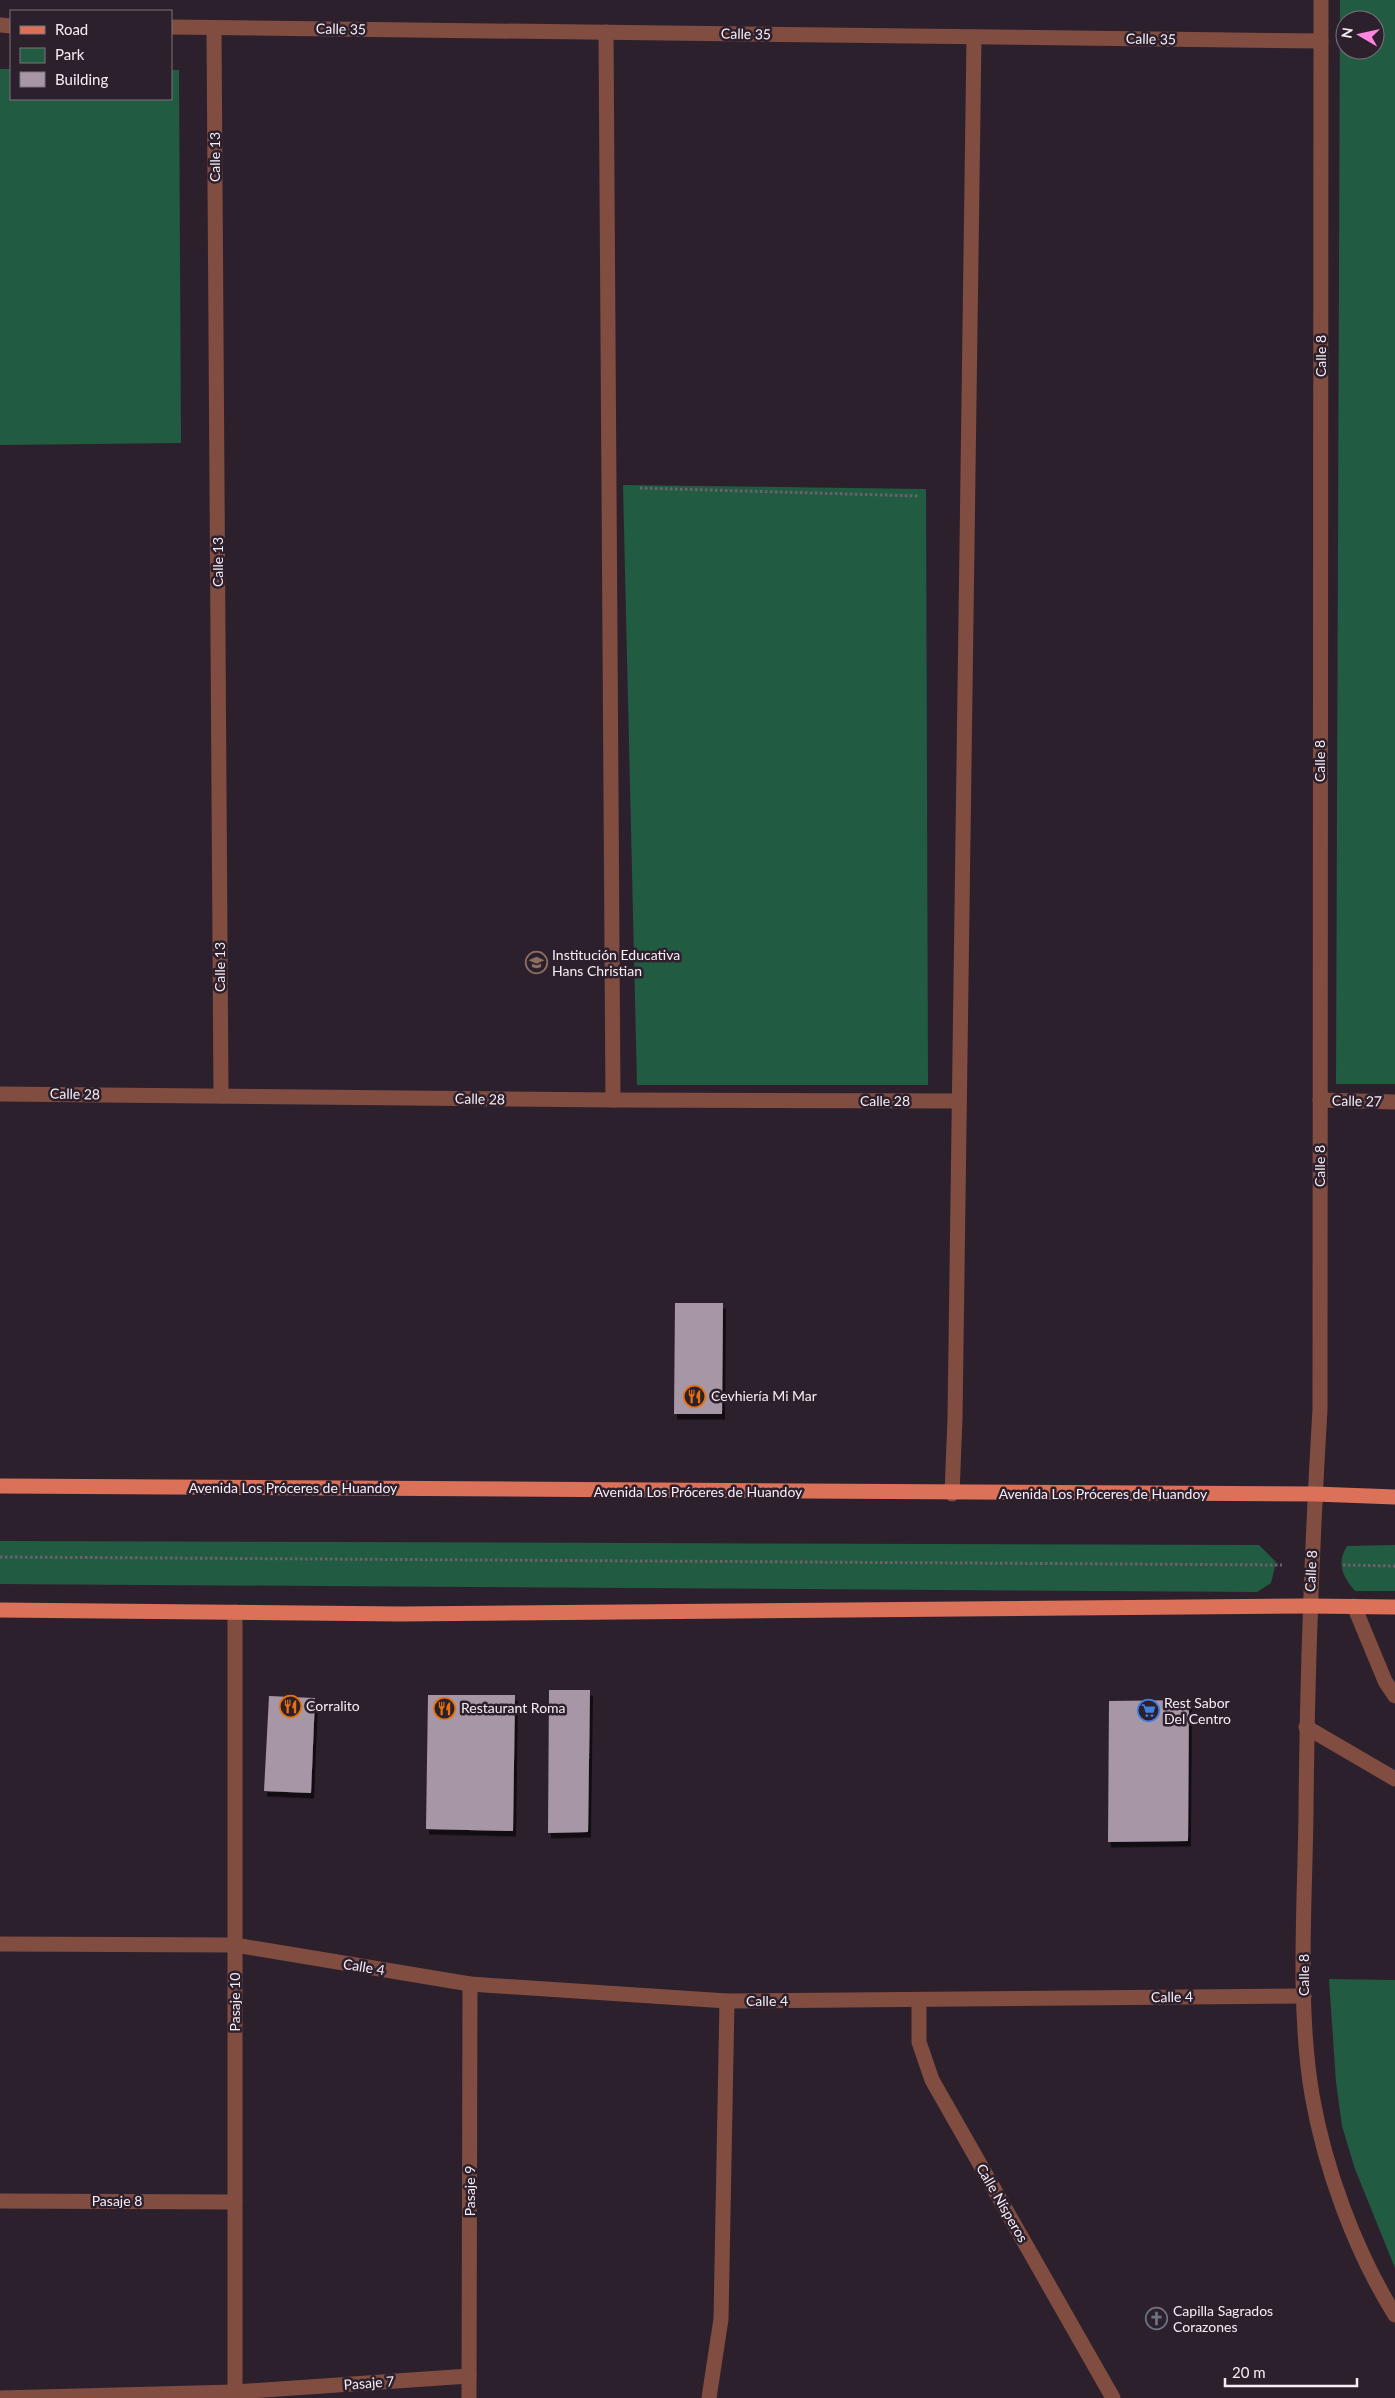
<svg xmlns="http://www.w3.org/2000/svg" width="1395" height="2398" font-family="Lato,sans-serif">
  <defs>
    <filter id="shadow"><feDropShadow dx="3" dy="5.5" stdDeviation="0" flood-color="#0009"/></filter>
  </defs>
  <rect width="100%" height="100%" fill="#2d202d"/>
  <g fill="#215b42" fill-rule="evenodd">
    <path d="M 1340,0 L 1395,0 L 1395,1084 L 1336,1084 ZM 1345,20 L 1375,20 L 1375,50 L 1345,50 Z"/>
    <polygon points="0,69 11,69 11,99 171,99 171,70 179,70 181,443 0,445"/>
    <polygon points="623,485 926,489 928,1085 637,1085"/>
    <polygon points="0,1541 1259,1545 1276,1562 1271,1583 1257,1592 0,1584"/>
    <path d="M 1395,1545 L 1395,1591 L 1355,1591 C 1343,1577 1336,1564 1347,1546 Z"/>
    <polygon points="1329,1979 1395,1980 1395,2268 1355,2169 1342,2126 1336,2082"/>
  </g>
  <g fill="#a796a6" filter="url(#shadow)">
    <polygon points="675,1303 723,1303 722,1414 674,1414"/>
    <polygon points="549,1690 590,1690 588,1832 548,1833"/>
    <polygon points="428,1695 515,1695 513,1831 426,1829"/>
    <polygon points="269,1696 315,1698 311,1793 264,1791"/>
    <polygon points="1189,1700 1188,1841 1108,1842 1109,1701"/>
  </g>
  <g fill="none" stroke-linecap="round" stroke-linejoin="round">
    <g stroke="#6d616d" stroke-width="3" stroke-dasharray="2.5 2.5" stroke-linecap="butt">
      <polyline points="640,488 918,496"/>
      <polyline points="0,1557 1282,1565"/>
      <polyline points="1343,1565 1395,1566"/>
    </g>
    <g stroke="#814d41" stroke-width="15">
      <path d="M 1321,0 L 1320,1409 C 1312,1544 1307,1678 1306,1812 C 1305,1902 1297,2006 1312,2095 C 1325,2169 1355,2251 1395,2315"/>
      <polyline points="0,25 11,26"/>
      <polyline points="171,27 1321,41"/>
      <polyline points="214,28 221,1096"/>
      <polyline points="606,32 613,1100"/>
      <polyline points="0,1094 613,1100 959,1101"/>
      <polyline points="1320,1100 1395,1102"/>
      <polyline points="952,1494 955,1418 974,37"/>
      <polyline points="1354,1606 1385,1681 1395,1696"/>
      <polyline points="1306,1727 1395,1779"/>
      <polyline points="0,1944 235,1945 470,1984 727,2001 1304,1996"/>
      <polyline points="919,2000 919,2042 932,2080 1113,2398"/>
      <polyline points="0,2201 235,2202"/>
      <polyline points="235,2392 235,1612"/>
      <polyline points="0,2398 235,2392 469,2376"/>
      <polyline points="469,2398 470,1984"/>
      <polyline points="709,2398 721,2319 727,2001"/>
    </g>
    <g stroke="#db7159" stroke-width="15">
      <polyline points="0,1486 1315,1494 1395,1497"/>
      <polyline points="0,1610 401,1614 1309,1606 1395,1607"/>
    </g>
  </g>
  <defs>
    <symbol id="school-ring" viewBox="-11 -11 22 22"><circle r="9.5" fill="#2d202d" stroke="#8d6e63" stroke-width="1.5"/><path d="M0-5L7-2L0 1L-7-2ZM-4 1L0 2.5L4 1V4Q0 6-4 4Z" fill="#8d6e63"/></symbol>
    <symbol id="restaurant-ring" viewBox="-11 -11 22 22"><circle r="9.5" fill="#2d202d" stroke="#e8710a" stroke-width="1.5"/><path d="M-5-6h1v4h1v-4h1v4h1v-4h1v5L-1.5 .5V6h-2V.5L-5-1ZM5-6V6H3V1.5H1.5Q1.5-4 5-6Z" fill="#e8710a"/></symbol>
    <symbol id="supermarket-ring" viewBox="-11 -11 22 22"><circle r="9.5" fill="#2d202d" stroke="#3f7fe0" stroke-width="1.5"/><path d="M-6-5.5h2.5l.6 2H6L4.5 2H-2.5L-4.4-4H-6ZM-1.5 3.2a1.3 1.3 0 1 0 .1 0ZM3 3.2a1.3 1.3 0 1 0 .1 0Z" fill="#3f7fe0"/></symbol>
    <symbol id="church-ring" viewBox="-11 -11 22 22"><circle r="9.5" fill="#2d202d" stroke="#6b7280" stroke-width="1.5"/><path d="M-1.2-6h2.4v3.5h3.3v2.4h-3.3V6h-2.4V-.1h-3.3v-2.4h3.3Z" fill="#6b7280"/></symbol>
  </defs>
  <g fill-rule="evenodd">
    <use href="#school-ring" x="524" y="950" width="25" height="25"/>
    <use href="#restaurant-ring" x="682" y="1384" width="25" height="25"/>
    <use href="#restaurant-ring" x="278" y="1694" width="25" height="25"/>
    <use href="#restaurant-ring" x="432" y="1696" width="25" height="25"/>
    <use href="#supermarket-ring" x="1136" y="1698" width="25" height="25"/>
    <use href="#church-ring" x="1144" y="2306" width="25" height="25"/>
  </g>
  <g text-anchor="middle" stroke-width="5" stroke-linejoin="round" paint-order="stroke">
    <g font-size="14" fill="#f7edf6" stroke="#2d202d">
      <text transform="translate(341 29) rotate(1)" y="5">Calle 35</text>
      <text transform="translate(746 34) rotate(1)" y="5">Calle 35</text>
      <text transform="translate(1151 39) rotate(1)" y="5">Calle 35</text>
      <text transform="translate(215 157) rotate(-90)" y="5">Calle 13</text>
      <text transform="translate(1321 356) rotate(-90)" y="5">Calle 8</text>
      <text transform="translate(218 562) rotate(-90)" y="5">Calle 13</text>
      <text transform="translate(1320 761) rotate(-90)" y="5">Calle 8</text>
      <text transform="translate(220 967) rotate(-90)" y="5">Calle 13</text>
      <text transform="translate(75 1094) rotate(1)" y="5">Calle 28</text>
      <text transform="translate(480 1099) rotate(1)" y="5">Calle 28</text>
      <text x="885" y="1106">Calle 28</text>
      <text transform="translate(1357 1101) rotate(1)" y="5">Calle 27</text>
      <text transform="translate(1320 1166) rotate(-90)" y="5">Calle 8</text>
      <text x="293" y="1493">Avenida Los Próceres de Huandoy</text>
      <text x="698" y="1497">Avenida Los Próceres de Huandoy</text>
      <text x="1103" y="1499">Avenida Los Próceres de Huandoy</text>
      <text transform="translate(1311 1571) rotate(-87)" y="5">Calle 8</text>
      <text transform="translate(364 1967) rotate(9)" y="5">Calle 4</text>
      <text transform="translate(1304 1975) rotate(-90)" y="5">Calle 8</text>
      <text transform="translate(1172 1997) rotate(-1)" y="5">Calle 4</text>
      <text x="767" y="2006">Calle 4</text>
      <text transform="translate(235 2002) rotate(-90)" y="5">Pasaje 10</text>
      <text transform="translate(470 2191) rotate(-90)" y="5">Pasaje 9</text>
      <text x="117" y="2206">Pasaje 8</text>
      <text transform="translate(1002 2203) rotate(60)" y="5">Calle Nísperos</text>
      <text transform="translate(369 2383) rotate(-4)" y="5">Pasaje 7</text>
    </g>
    <g font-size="14" fill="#f7edf6" stroke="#2d202d" text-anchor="start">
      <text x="552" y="960">Institución Educativa<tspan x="552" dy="16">Hans Christian</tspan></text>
      <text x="711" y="1401">Cevhiería Mi Mar</text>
      <text x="1164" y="1708">Rest Sabor<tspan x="1164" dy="16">Del Centro</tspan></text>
      <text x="306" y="1711">Corralito</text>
      <text x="461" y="1713">Restaurant Roma</text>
      <text x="1173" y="2316">Capilla Sagrados<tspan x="1173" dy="16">Corazones</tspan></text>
    </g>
  </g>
  <rect x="10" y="10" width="162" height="90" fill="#2d202d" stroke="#7e727d"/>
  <rect x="20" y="26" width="25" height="8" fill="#db7159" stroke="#7e727d"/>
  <text x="55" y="35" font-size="15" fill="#f7edf6">Road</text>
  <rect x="20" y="48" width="25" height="15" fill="#215b42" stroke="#7e727d"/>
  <text x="55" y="60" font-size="15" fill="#f7edf6">Park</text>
  <rect x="20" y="72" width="25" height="15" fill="#a796a6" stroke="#7e727d"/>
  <text x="55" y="85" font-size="15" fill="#f7edf6">Building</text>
  <g transform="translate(1360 35) rotate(279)"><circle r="24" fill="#2d202d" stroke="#7e727d"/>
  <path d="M0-4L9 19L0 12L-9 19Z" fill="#ff85df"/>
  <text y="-8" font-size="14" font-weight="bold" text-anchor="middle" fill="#f7edf6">N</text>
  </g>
  <path d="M1225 2378v8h132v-8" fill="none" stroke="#f7edf6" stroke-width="2.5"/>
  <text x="1232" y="2378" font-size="15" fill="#f7edf6" stroke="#2d202d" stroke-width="4" paint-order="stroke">20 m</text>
</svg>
